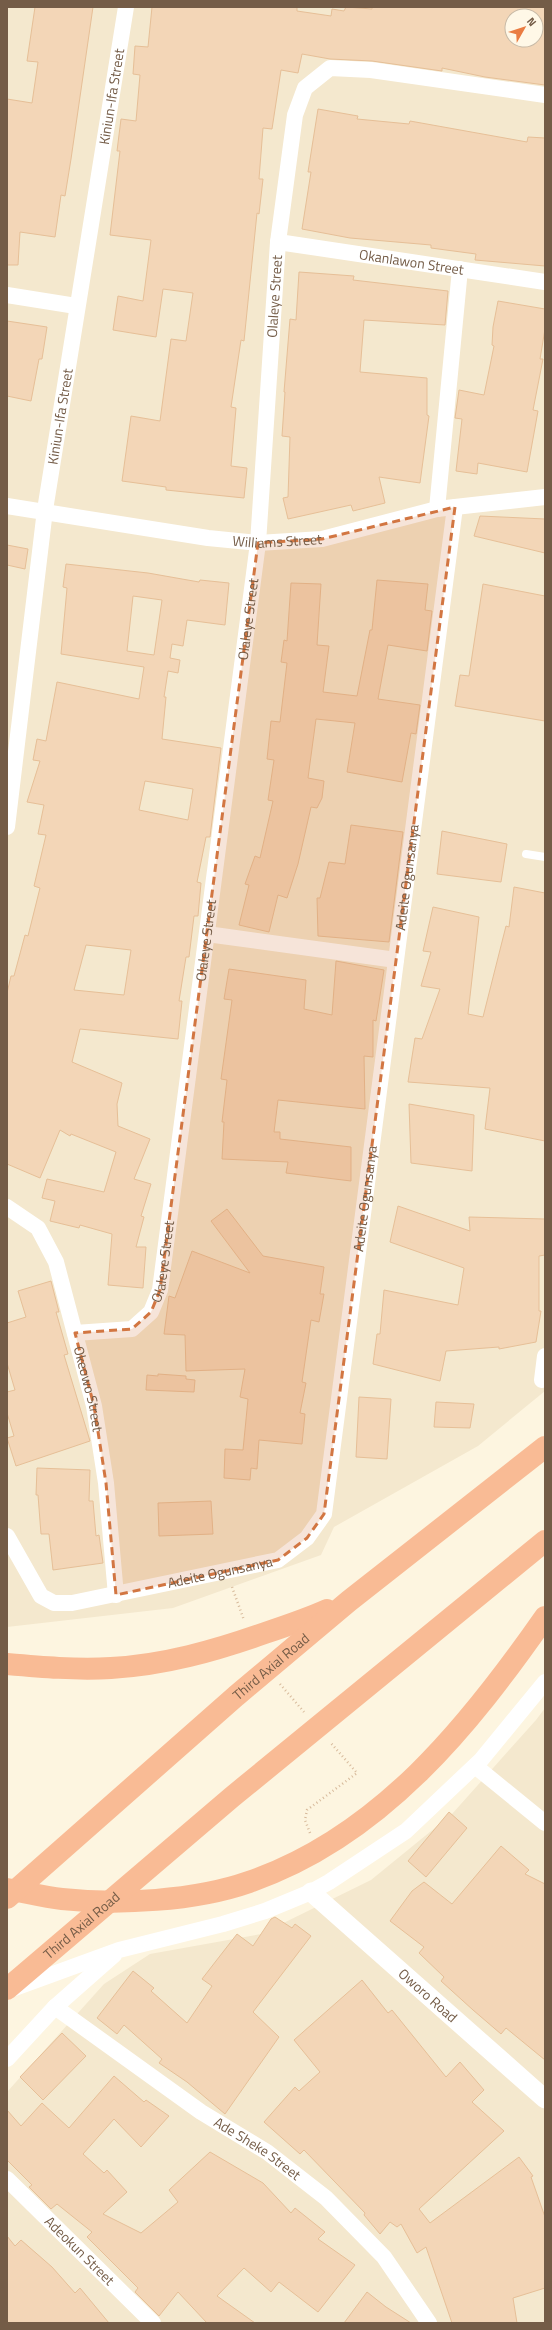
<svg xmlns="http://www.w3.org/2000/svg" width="552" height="2330" font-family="'Titillium Web',sans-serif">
  <rect width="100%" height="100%" fill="#fdf5e0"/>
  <g fill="#f4e8ce" fill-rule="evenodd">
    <path d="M 7,7 L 545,7 L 545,1391 L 478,1446 L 334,1527 L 321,1555 L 173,1608 L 7,1627 ZM 512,16 L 536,16 L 536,40 L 512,40 Z"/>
    <polygon points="545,1708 545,2323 7,2323 7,2092 104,1984 150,1954 261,1934 371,1880 452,1814 536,1720"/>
  </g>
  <g fill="#f3d6b7" stroke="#e6bf97" fill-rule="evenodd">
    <polygon points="35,7 93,7 71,159 65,196 61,195 55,237 20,232 18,265 7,265 7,99 32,103 38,62 27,61"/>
    <path d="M 152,7 L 297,7 L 297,11 L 331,16 L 332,9 L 344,11 L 346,7 L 372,9 L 372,7 L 545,7 L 545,85 L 485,77 L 442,68 L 442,71 L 372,61 L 330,59 L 302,54 L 298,73 L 281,70 L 272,129 L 263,128 L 259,179 L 263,179 L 259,214 L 257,213 L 244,341 L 241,340 L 231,407 L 236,408 L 231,466 L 247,468 L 244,498 L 166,490 L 166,487 L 122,481 L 131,416 L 160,421 L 171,339 L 186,341 L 193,293 L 163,289 L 156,337 L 113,330 L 118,296 L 143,301 L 151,240 L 110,235 L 120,151 L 117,151 L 121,119 L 136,121 L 140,75 L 133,74 L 135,46 L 148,47 ZM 512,16 L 536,16 L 536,40 L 512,40 Z"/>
    <polygon points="318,109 358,116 357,119 409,124 410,121 527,142 528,137 545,138 545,266 475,260 476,254 431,248 431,245 350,238 302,229 311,172 308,172"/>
    <polygon points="299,272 354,276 353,280 448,291 445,325 364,320 360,372 427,378 427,415 429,416 420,483 379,477 385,503 353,511 351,505 288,519 283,498 288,497 290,437 282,436 285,392 284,392 290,319 296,320"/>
    <polygon points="498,301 545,309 545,329 540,359 543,359 533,410 538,411 527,472 478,463 477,474 456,471 462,419 455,418 459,390 484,395 494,346 492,345 493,327"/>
    <polygon points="7,321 47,327 42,359 39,359 31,401 7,396"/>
    <polygon points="480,516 545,519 545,553 474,536"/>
    <polygon points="7,545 28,549 25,569 7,565"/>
    <path d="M 66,564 L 148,573 L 199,582 L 200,580 L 229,583 L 225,625 L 187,620 L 183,646 L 172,644 L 170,658 L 180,660 L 178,673 L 168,671 L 164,697 L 166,697 L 162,739 L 221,748 L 210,837 L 206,837 L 197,882 L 201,883 L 198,916 L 194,916 L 189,957 L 186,957 L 179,1001 L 182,1001 L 178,1039 L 80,1029 L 72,1062 L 122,1083 L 117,1104 L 118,1126 L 150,1139 L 134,1179 L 151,1184 L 141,1216 L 144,1217 L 136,1247 L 146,1247 L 143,1288 L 108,1285 L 112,1234 L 80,1225 L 79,1228 L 50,1221 L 55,1201 L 42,1198 L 47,1179 L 104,1192 L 116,1152 L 71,1134 L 70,1136 L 60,1130 L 40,1178 L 7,1164 L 7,993 L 11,976 L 14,976 L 25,935 L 28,936 L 40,888 L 34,886 L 46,835 L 38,834 L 44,805 L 27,802 L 40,761 L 33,760 L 37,739 L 46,741 L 57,682 L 139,699 L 144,667 L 61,654 L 67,588 L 63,587 ZM 133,596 L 162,600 L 154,655 L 127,651 ZM 145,781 L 193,789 L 188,820 L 139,810 ZM 86,945 L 131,950 L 124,995 L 74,990 Z"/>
    <polygon points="377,580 428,584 425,610 432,611 427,651 388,645 378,699 420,705 416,734 411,733 402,782 347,772 355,723 316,719 308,778 324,781 322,798 317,808 311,807 298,864 287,898 278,895 269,932 239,925 249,885 245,884 255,856 260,858 273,801 268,800 274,760 267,759 271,721 280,722 287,663 281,662 284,640 287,641 291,583 321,584 317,645 329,646 323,692 357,696 370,630 372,630"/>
    <polygon points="483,584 545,596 545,721 455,706 460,675 469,676"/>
    <polygon points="351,825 403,832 389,942 318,936 317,898 320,898 329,862 345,864"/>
    <polygon points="442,831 507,844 501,882 437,874"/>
    <polygon points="514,887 545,893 545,1141 485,1129 490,1088 408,1082 415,1038 422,1039 440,989 421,986 431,952 423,951 433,907 479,917 468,1014 483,1017 506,926 509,927"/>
    <polygon points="336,961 384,970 376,1021 373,1020 373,1057 364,1056 365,1109 278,1100 274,1132 280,1132 280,1139 351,1147 351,1181 286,1173 288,1162 222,1159 224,1122 222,1122 227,1080 221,1079 232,1000 224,999 229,969 306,980 304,1009 332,1015"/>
    <polygon points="409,1104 474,1115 472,1171 411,1163"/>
    <polygon points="398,1206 470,1231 469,1217 545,1219 545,1255 539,1256 539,1311 541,1311 536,1342 499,1349 499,1347 446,1351 440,1381 373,1364 377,1334 380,1334 384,1290 458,1305 464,1268 390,1242"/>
    <polygon points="227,1209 263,1256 324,1267 320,1294 324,1294 319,1322 311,1320 302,1382 306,1383 300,1413 305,1414 302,1444 259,1440 257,1469 251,1468 250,1480 224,1478 225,1449 243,1450 248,1399 240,1397 245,1369 186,1371 185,1335 164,1334 169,1296 175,1298 192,1251 250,1273 211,1221"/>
    <polygon points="51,1281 59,1312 56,1312 68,1354 64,1355 90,1441 16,1466 7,1438 14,1436 7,1413 7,1392 15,1390 7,1363 7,1323 26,1317 18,1291"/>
    <polygon points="158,1374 186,1376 186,1379 195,1380 194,1392 146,1390 147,1375 158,1376"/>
    <polygon points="359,1397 391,1399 387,1459 356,1457"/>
    <polygon points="436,1402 474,1404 470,1428 434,1427"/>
    <polygon points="37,1468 90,1470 89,1501 93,1501 96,1536 99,1535 103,1563 53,1570 49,1534 41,1534 38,1495 36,1495"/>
    <polygon points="211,1501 213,1534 159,1536 158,1503"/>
    <polygon points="449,1812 467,1828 426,1877 408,1861"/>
    <polygon points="501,1846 529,1870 525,1874 545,1884 545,2060 506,2028 501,2034 473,2010 441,1981 444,1977 419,1953 424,1947 390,1921 412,1891 424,1882 452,1904"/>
    <polygon points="275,1917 292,1928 295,1924 311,1936 253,2012 279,2037 225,2114 187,2082 159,2063 162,2059 124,2025 117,2034 97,2018 133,1971 154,1988 151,1991 187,2023 212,1986 202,1979 237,1934 253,1946 271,1919"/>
    <polygon points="362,1980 388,2013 392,2010 446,2077 460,2062 484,2090 472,2102 504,2131 419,2209 430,2223 519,2157 533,2176 531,2177 545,2217 545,2288 513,2298 517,2323 452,2323 426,2247 417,2253 401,2224 397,2227 390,2222 380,2234 364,2215 365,2213 304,2150 300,2154 264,2122 295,2087 299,2091 320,2072 294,2040"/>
    <polygon points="62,2033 86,2056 43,2100 20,2077"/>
    <polygon points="114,2076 144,2102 146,2100 169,2116 141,2147 114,2119 83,2154 104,2173 107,2170 127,2192 103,2214 141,2233 178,2202 169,2190 210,2152 263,2183 291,2213 295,2208 325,2232 318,2239 355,2265 318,2312 279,2282 271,2292 244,2268 217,2296 255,2323 207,2323 178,2292 159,2316 135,2292 138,2288 87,2237 92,2232 57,2204 51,2209 29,2187 32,2185 7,2160 7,2110 21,2126 42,2103 69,2128"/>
    <polygon points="7,2236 15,2246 21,2240 52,2267 75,2293 80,2288 109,2323 7,2323"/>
    <polygon points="367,2292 386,2307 411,2323 344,2323"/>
  </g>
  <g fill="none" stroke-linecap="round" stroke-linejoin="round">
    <g stroke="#d7ba9b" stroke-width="2.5" stroke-dasharray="1 3" stroke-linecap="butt">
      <polyline points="232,1587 244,1620"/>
      <polyline points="280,1684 304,1712"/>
      <polyline points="310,1833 305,1820 307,1810 357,1773 330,1742"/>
    </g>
    <polyline stroke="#fff" stroke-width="8" points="526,854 545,857"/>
    <g stroke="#fff" stroke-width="16">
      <path id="s1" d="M 278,242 L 545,282"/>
      <polyline points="7,295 76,306"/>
      <path id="s2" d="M 7,506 L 208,538 L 258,543 L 322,539 L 437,509 L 545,497"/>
      <polyline points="437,509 460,269"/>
      <path id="s3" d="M 7,827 L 45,510 L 126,7"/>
      <polyline points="207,934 396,960"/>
      <path id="s4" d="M 7,1207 L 38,1228 L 56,1262 L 94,1406 L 106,1483 L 116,1595"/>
      <path id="s5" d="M 75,1333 L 132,1329 L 151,1312 L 160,1290 L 258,543 L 278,242 L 295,115 L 305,88 L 330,68 L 371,70 L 545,95"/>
      <polyline points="542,1380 545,1356"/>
      <path id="s6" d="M 7,1536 L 41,1596 L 54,1603 L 72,1603 L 278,1560 L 307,1538 L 324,1514 L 455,507"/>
      <polyline points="475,1766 545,1823"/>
      <polyline points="12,1989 119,1950 223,1924 265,1911 311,1892 329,1882 406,1831 481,1760 545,1682"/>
      <path id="s7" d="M 55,2007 L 201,2112 L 267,2152 L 326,2198 L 384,2257 L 429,2323"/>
      <polyline points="7,2059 55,2007 114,1955"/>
      <path id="s8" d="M 7,2179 L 153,2323"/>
    </g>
    <path stroke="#fff" stroke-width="19" id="s9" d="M 311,1892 L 545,2099"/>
    <g stroke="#f9bb95" stroke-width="22">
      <path d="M 7,1664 C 41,1667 76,1670 111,1668 C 164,1665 214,1651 265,1633 C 286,1626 307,1619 327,1610"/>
      <path d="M 7,1889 C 25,1892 43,1897 62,1899 C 118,1905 195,1901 249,1882 C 380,1837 469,1726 545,1617"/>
      <path id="s10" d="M 7,1898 L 236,1696 L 349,1601 L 545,1447"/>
      <path id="s11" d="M 7,1989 L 232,1797 L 545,1541"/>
    </g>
  </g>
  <path fill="#d27642" fill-opacity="0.2" stroke="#d27642" stroke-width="3" stroke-dasharray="8 5" stroke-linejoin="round" d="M 455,507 L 324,1514 L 307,1538 L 278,1560 L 116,1595 L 106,1483 L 94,1406 L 75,1333 L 132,1329 L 151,1312 L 160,1290 L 258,543 L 322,539 Z"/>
  <g text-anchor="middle" stroke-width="3" stroke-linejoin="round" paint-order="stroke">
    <g font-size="14" fill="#745c47" stroke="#fff8e7">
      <text dy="5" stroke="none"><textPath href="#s3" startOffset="738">Kiniun-Ifa Street</textPath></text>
      <text dy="5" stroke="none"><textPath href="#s1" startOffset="135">Okanlawon Street</textPath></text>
      <text dy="5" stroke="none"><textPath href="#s5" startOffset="1107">Olaleye Street</textPath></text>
      <text dy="5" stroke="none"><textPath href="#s3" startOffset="414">Kiniun-Ifa Street</textPath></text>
      <text dy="5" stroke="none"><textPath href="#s2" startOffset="273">Williams Street</textPath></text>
      <text dy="5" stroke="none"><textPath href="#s5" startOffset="783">Olaleye Street</textPath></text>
      <text dy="5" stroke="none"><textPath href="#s6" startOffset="1020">Adeite Ogunsanya</textPath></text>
      <text dy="5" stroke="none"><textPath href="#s5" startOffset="459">Olaleye Street</textPath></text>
      <text dy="5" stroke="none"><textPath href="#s6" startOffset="696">Adeite Ogunsanya</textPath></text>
      <text dy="5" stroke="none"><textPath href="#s5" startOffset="135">Olaleye Street</textPath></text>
      <text dy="5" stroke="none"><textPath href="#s4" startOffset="207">Okeowo Street</textPath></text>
      <text dy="5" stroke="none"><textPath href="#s6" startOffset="253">Adeite Ogunsanya</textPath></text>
      <text dy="5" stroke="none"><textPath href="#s10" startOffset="351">Third Axial Road</textPath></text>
      <text dy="5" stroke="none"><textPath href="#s11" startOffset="98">Third Axial Road</textPath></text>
      <text dy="5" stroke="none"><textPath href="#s9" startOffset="156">Oworo Road</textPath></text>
      <text dy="5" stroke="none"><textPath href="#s7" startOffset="247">Ade Sheke Street</textPath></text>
      <text dy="5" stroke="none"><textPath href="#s8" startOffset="102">Adeokun Street</textPath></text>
    </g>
  </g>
  <rect width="552" height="2330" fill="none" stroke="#745c47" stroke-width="16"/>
  <g transform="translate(524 28) rotate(51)"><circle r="19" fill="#fff8e7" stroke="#c7baa7"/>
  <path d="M0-3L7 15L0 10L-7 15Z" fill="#ea7c41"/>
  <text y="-6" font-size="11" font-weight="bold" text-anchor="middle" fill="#745c47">N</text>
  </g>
</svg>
